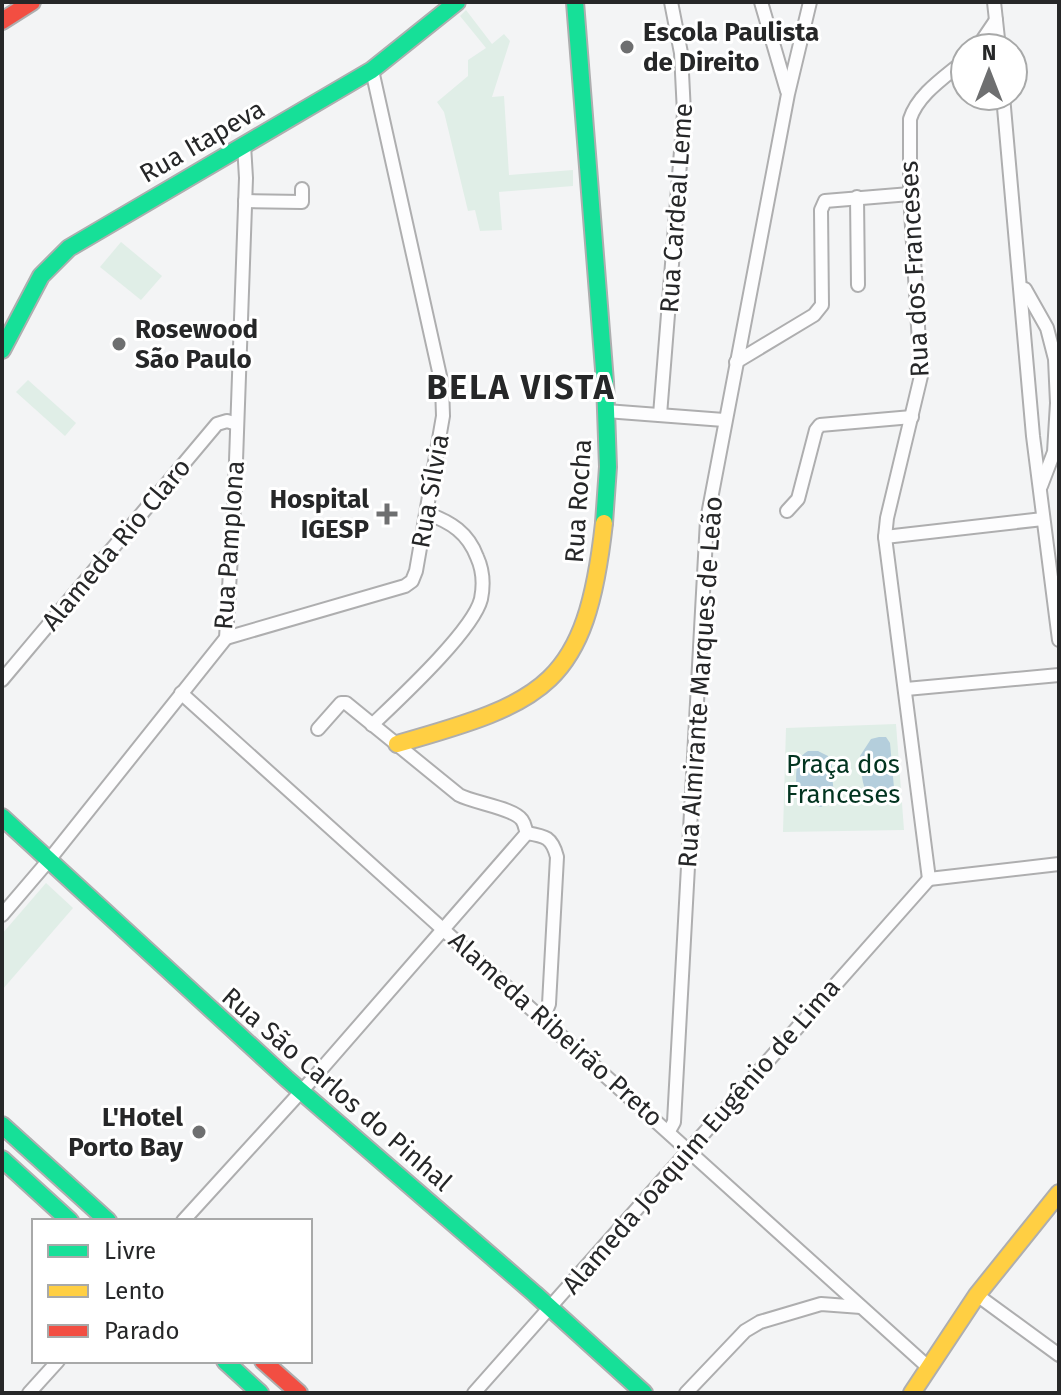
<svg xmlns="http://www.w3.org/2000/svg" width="1061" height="1395" font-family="'Fira Sans',sans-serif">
  <rect width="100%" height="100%" fill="#f3f4f5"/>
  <g fill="#e0eee7">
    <polygon points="466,10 492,44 504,34 510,41 492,97 504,96 509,175 573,170 573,186 499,192 502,230 480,231 475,210 468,211 444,112 437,102 468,76 468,60 486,48 460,16"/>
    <polygon points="121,242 162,276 141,300 100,267"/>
    <polygon points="28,380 76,423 65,436 16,392"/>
    <polygon points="896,724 904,830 783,832 786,728"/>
    <polygon points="46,883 73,908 2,990 2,934"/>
  </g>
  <g fill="#b4cedc">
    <path d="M 879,737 L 886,737 L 890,743 L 895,799 L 889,803 L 870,799 C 862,788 861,771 860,756 L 871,739 Z"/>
    <path d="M 808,751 L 818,751 L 828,756 C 834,765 831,768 832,777 C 834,792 836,799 821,807 L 805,802 L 797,794 C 796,780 793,759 808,751 Z"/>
  </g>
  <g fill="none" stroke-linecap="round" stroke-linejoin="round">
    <defs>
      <g id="street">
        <polyline points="761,2 787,91"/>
        <polyline points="994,2 999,48"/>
        <polyline points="977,48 996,20"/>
        <polyline points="1003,96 1033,436 1059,640"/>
        <polyline points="857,197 858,285"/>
        <polyline points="245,201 302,202 302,189"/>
        <polyline points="1025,289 1047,328 1055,359 1057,403 1054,452 1041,486"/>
        <polyline points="736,362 814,315 822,305 821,210 825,201 910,194"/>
        <polyline points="606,411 724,420"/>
        <polyline points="660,415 684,113 681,53 671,2"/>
        <polyline points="787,511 798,499 816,430 820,425 912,417"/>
        <polyline points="885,537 1043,519"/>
        <polyline points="226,638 405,586 412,581 416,571 443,416 442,385 372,70"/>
        <polyline points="2,680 217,424 227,421 237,424"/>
        <polyline points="906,689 1059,675"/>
        <polyline points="181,693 928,1367"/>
        <path d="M 372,725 C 398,700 473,631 481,599 C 484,584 483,570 477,557 C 468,533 451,522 428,514"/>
        <path d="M 318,729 L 341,703 L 346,703 L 459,795 C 474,803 514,808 522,820 C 525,824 525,829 527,833"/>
        <path d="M 527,833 C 545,836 552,837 557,857 L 549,1004 L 543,1019"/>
        <path d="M 929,879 L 885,537 L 887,518 L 921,376 L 910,194 L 910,119 C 918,94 945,77 965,60"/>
        <polyline points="929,879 1059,864"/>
        <polyline points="2,915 49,860 226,638 235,489 246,178 244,145"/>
        <polyline points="669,1131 674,1122 707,520 788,94 810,2"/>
        <polyline points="183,1221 317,1074 527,833"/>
        <polyline points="977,1295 1059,1355"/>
        <polyline points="29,1393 58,1361"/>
        <polyline points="474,1393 929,879"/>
        <polyline points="686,1393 745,1331 760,1322 821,1304 861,1307"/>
      </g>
      <g id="fast">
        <polyline points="575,2 605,382 608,467 604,523"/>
        <polyline points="2,350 41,276 69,248 372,70 457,2"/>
        <polyline points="2,817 287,1079 535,1294 644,1393"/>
        <polyline points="2,1125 108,1221"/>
        <polyline points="2,1159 70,1221"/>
        <polyline points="225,1361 260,1393"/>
      </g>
      <g id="slow">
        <path d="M 397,744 C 546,702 586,685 604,523"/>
        <polyline points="912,1393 977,1295 1059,1193"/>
      </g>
      <g id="jam">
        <polyline points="2,21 32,2"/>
        <polyline points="263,1361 299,1393"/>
      </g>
    </defs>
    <use href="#street" stroke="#aeaeaf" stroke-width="16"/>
    <use href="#fast" stroke="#aeaeaf" stroke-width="20"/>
    <use href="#slow" stroke="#aeaeaf" stroke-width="20"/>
    <use href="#jam" stroke="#aeaeaf" stroke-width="20"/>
    <use href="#street" stroke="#fdfdfe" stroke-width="12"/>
    <use href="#fast" stroke="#16e098" stroke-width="16"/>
    <use href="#slow" stroke="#ffcf43" stroke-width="16"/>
    <use href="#jam" stroke="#f24e42" stroke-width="16"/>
  </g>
  <g fill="#6e6f70" stroke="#fff" stroke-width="3">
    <circle cx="627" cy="47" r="8"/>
    <circle cx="119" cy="344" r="8"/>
    <path d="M383 502h8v8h8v8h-8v8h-8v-8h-8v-8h8z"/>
    <circle cx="199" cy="1132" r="8"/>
  </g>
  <g text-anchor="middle" stroke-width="6" stroke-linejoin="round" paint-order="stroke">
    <g font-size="26" font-weight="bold" fill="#262728" stroke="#fff" text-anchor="start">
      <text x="643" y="41">Escola Paulista<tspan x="643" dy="30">de Direito</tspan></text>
      <text x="135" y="338">Rosewood<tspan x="135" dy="30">São Paulo</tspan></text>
      <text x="369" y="508" text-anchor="end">Hospital<tspan x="369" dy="30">IGESP</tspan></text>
      <text x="183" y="1126" text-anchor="end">L'Hotel<tspan x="183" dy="30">Porto Bay</tspan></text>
    </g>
    <g font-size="26" fill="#262728" stroke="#fff">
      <text transform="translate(202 141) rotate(-30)" y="9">Rua Itapeva</text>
      <text transform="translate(676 208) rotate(-86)" y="9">Rua Cardeal Leme</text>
      <text transform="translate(914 269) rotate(-93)" y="9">Rua dos Franceses</text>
      <text transform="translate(430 491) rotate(-80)" y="9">Rua Sílvia</text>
      <text transform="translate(578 501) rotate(-86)" y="9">Rua Rocha</text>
      <text transform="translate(116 544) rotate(-50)" y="9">Alameda Rio Claro</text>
      <text transform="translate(229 545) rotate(-86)" y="9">Rua Pamplona</text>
      <text transform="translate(700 682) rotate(-86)" y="9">Rua Almirante Marques de Leão</text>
      <text transform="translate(556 1029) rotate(42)" y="9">Alameda Ribeirão Preto</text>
      <text transform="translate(337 1089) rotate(41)" y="9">Rua São Carlos do Pinhal</text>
      <text transform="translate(701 1136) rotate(-49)" y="9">Alameda Joaquim Eugênio de Lima</text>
    </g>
    <g font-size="26" fill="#023420" stroke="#fff">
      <text x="843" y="773">Praça dos<tspan x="843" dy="30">Franceses</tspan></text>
    </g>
    <g font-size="34" font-weight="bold" letter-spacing="2" fill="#262728" stroke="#fff">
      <text x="521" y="399">BELA VISTA</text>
    </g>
  </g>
  <rect width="1061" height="1395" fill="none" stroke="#262728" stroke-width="8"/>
  <rect x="32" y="1219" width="280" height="144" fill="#ffffff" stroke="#a8a9a9" stroke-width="2"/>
  <rect x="48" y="1245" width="40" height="12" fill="#16e098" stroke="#a8a9a9" stroke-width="2"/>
  <text x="104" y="1259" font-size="24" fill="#262728">Livre</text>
  <rect x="48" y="1285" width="40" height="12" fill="#ffcf43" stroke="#a8a9a9" stroke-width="2"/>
  <text x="104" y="1299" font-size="24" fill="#262728">Lento</text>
  <rect x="48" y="1325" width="40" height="12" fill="#f24e42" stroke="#a8a9a9" stroke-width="2"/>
  <text x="104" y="1339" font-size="24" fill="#262728">Parado</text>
  <g transform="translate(989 72)"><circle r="38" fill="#ffffff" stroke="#a8a9a9" stroke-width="2"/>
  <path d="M0-6L14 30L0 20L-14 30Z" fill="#6e6f70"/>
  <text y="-12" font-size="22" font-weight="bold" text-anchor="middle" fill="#262728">N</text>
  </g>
</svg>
